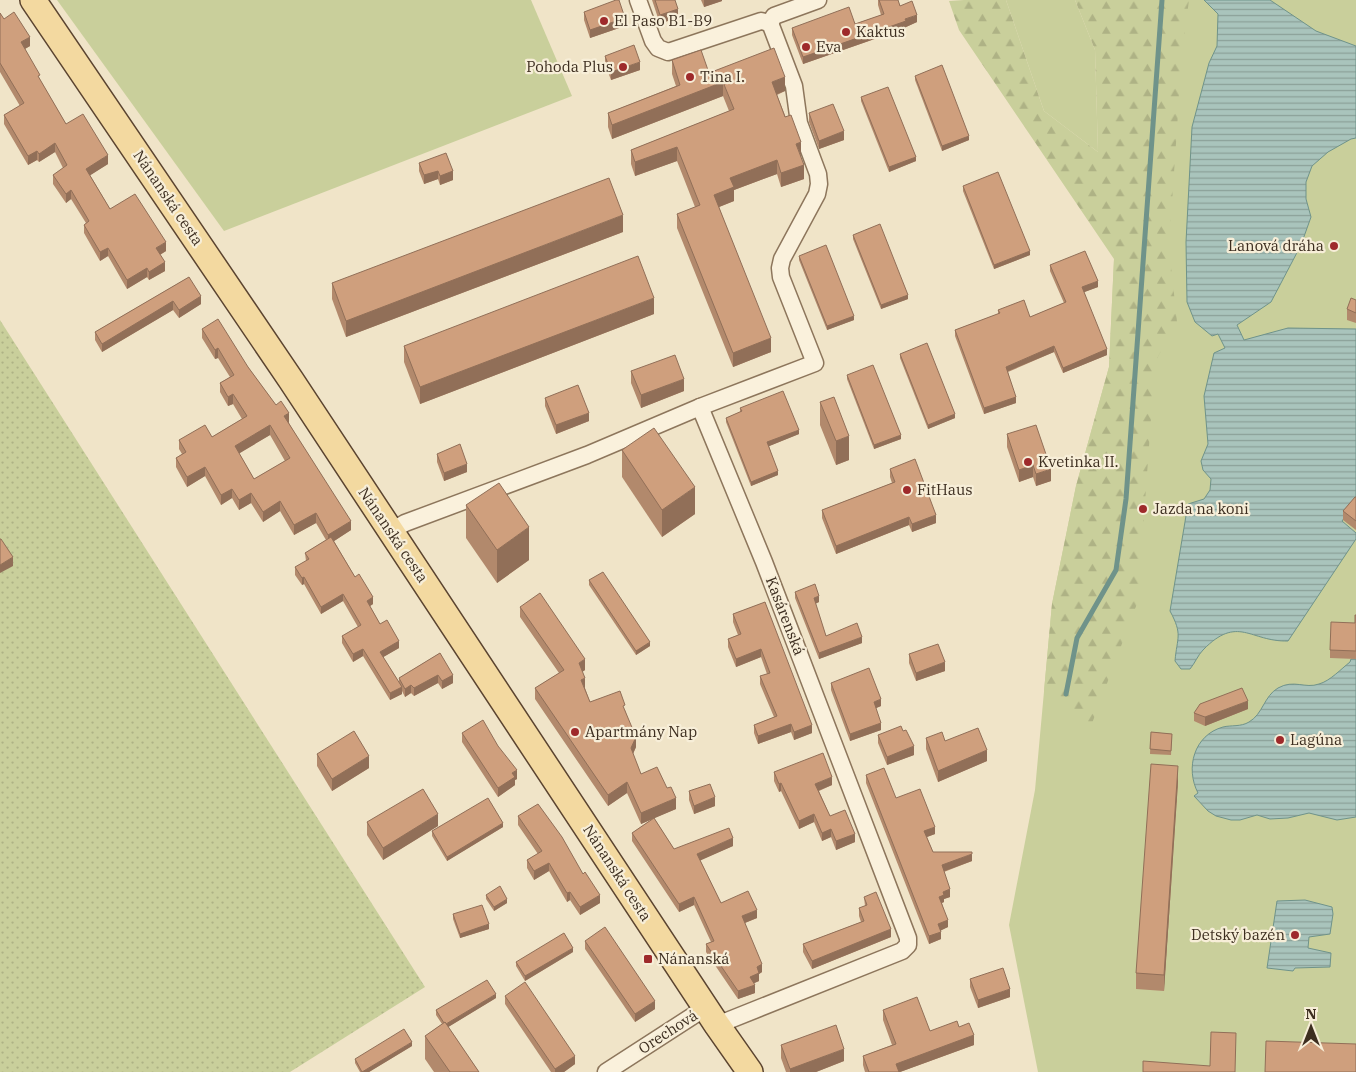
<svg xmlns="http://www.w3.org/2000/svg" width="1356" height="1072" font-family="'IBM Plex Serif',serif">
  <defs>
    <pattern id="forest-firs" width="22" height="20" patternUnits="userSpaceOnUse" patternTransform="scale(1.25)"><rect width="22" height="20" fill="#c9cf9b"/><path d="M5 1l3.5 6h-7zM16 11l3.5 6h-7z" fill="#aeb285"/></pattern>
    <pattern id="garden-dots" width="8" height="8" patternUnits="userSpaceOnUse" patternTransform="scale(1.25)"><rect width="8" height="8" fill="#c9cf9b"/><path d="M2 2h.1M6 6h.1" fill="none" stroke="#aeb285" stroke-width="1.8" stroke-linecap="round"/></pattern>
    <pattern id="water-rules" width="6" height="5" patternUnits="userSpaceOnUse" patternTransform="scale(1.25)"><rect width="6" height="5" fill="#a9c4bc"/><path d="M0 2.5h6" fill="none" stroke="#8ba098"/></pattern>
  </defs>
  <rect width="100%" height="100%" fill="#f0e4c8"/>
  <g fill="#c9cf9b">
    <polygon points="57,0 531,0 572,96 224,231"/>
    <polygon points="1006,0 1075,0 1095,50 1098,152 1044,111"/>
    <polygon points="1139,0 1356,0 1356,1072 1038,1072 1009,925 1035,790 1052,604 1076,486 1109,367 1114,259"/>
  </g>
  <polygon fill="url(#forest-firs)" points="964,0 1006,0 1044,111 1098,152 1095,50 1075,0 1189,0 1182,54 1169,247 1177,322 1155,362 1138,601 1091,726 1044,691 1052,604 1076,486 1109,367 1114,259 959,30 949,1"/>
  <polygon fill="url(#garden-dots)" points="0,320 425,987 290,1072 0,1072"/>
  <g fill="url(#water-rules)" stroke="#6f938a">
    <path d="M 1204,0 L 1270,0 L 1316,31 L 1356,46 L 1356,138 L 1351,139 L 1328,152 L 1312,166 L 1306,182 L 1306,199 L 1311,217 L 1301,245 L 1271,302 L 1237,325 L 1244,340 L 1288,328 L 1356,329 L 1356,502 L 1342,521 L 1356,533 L 1356,539 L 1288,641 C 1250,642 1238,614 1203,650 C 1198,655 1195,663 1190,669 L 1181,669 L 1175,661 C 1177,637 1183,635 1170,611 L 1188,504 L 1204,499 L 1210,490 L 1211,479 L 1203,470 L 1201,461 L 1208,444 L 1204,396 L 1214,353 L 1225,348 L 1218,334 L 1212,336 L 1195,322 L 1187,302 L 1186,242 L 1192,127 L 1209,63 L 1217,46 L 1218,14 Z"/>
    <path d="M 1351,659 L 1356,659 L 1356,817 L 1337,820 L 1309,813 L 1288,818 L 1270,819 L 1257,815 L 1240,820 L 1231,820 L 1216,816 L 1208,811 L 1194,796 L 1198,793 C 1185,768 1194,735 1223,727 C 1231,725 1241,727 1249,722 C 1263,714 1264,696 1278,688 C 1294,679 1305,689 1319,684 C 1330,681 1341,669 1350,662 Z"/>
    <polygon points="1305,900 1332,907 1333,914 1330,934 1309,937 1308,948 1331,953 1330,967 1295,968 1293,971 1267,968 1277,901"/>
  </g>
  <g fill="none" stroke-linecap="round" stroke-linejoin="round">
    <polyline stroke="#6f938a" stroke-width="5" points="1066,694 1077,638 1116,570 1126,499 1162,0"/>
    <defs>
      <g id="minor">
        <polyline points="638,0 653,41 658,48 668,52 761,21 770,23"/>
        <polyline points="770,23 774,16 818,0"/>
        <polyline points="700,407 764,562 908,938 908,945 902,951 717,1025"/>
        <polyline points="391,531 405,523 587,455 700,407 815,363 781,277 780,268 782,259 817,194 819,184 818,174 799,123 794,86 770,23"/>
        <polyline points="606,1072 705,1008"/>
      </g>
      <polyline id="primary" points="33,0 291,380 717,1025 750,1072"/>
    </defs>
    <use href="#minor" stroke="#8d765c" stroke-width="19"/>
    <use href="#primary" stroke="#5b4430" stroke-width="28"/>
    <use href="#minor" stroke="#faf1dc" stroke-width="16"/>
    <use href="#primary" stroke="#f3d9a0" stroke-width="25"/>
  </g>
  <g fill="#b2896c" fill-rule="evenodd">
    <polygon points="652,0 675,0 678,17 660,24"/>
    <polygon points="701,0 722,0 722,1 704,7"/>
    <polygon points="878,0 898,0 900,6 917,22 906,27 906,28 803,64 792,35 792,28 855,24 881,15 878,5"/>
    <polygon points="584,12 625,26 590,38 584,20"/>
    <polygon points="0,13 4,19 30,46 25,49 40,80 66,124 108,164 90,175 110,209 166,251 160,255 165,271 149,280 147,277 127,289 108,256 100,261 84,233 84,225 86,223 71,199 66,203 53,184 53,175 63,168 55,152 39,162 37,160 28,165 4,124 4,115 20,106 0,72"/>
    <polygon points="605,56 640,70 611,80 605,64"/>
    <polygon points="672,60 709,73 785,91 777,95 801,156 804,179 781,187 777,174 734,190 734,201 719,207 771,352 733,367 677,228 677,214 695,207 677,161 635,176 631,164 631,150 729,111 723,96 612,139 608,127 608,113 676,86 672,74"/>
    <polygon points="915,76 969,140 942,151 915,80"/>
    <polygon points="861,97 916,161 889,172 861,101"/>
    <polygon points="809,113 844,140 819,149 809,122"/>
    <polygon points="419,163 453,171 453,180 440,185 438,179 424,184 419,171"/>
    <polygon points="963,186 1030,255 994,269 963,191"/>
    <polygon points="623,232 346,337 332,299 332,283"/>
    <polygon points="853,235 908,299 881,309 853,239"/>
    <polygon points="799,256 854,320 827,330 799,260"/>
    <polygon points="1050,265 1098,287 1084,292 1107,355 1063,373 1054,352 1008,372 1016,403 984,414 955,336 955,330 998,314 998,310 1030,317 1064,303 1050,271"/>
    <polygon points="189,277 201,304 179,318 173,310 102,352 95,340 95,332"/>
    <polygon points="1356,300 1356,323 1347,320 1347,309"/>
    <polygon points="654,314 420,404 404,362 404,346"/>
    <path d="M 202,329 L 248,367 L 289,423 L 351,530 L 334,541 L 355,577 L 373,604 L 370,606 L 380,624 L 399,648 L 383,657 L 399,682 L 399,678 L 440,653 L 453,683 L 442,689 L 438,683 L 414,696 L 411,693 L 405,697 L 402,691 L 402,694 L 390,700 L 363,656 L 353,662 L 342,643 L 342,636 L 358,627 L 343,601 L 321,614 L 304,584 L 302,585 L 295,575 L 295,567 L 306,561 L 305,553 L 326,540 L 316,523 L 294,535 L 280,511 L 263,522 L 251,503 L 239,510 L 232,498 L 221,505 L 205,476 L 187,487 L 176,467 L 176,458 L 182,454 L 179,449 L 179,440 L 212,437 L 242,419 L 233,404 L 228,406 L 220,392 L 220,383 L 230,377 L 218,358 L 215,359 L 202,338 ZM 270,435 L 285,461 L 254,479 L 239,453 Z"/>
    <polygon points="900,354 955,418 928,429 900,358"/>
    <polygon points="631,371 684,391 641,408 631,383"/>
    <polygon points="847,375 901,439 874,449 847,379"/>
    <polygon points="545,398 589,421 556,434 545,406"/>
    <polygon points="820,402 849,460 836,465 820,425"/>
    <polygon points="740,408 799,434 769,446 778,475 751,486 726,422 726,418 740,412"/>
    <polygon points="1007,434 1051,481 1036,486 1033,477 1019,482 1007,447"/>
    <polygon points="622,450 695,514 662,537 622,477"/>
    <polygon points="437,454 467,472 444,481 437,462"/>
    <polygon points="890,469 936,523 912,532 909,525 836,554 822,518 822,510 892,483 890,477"/>
    <polygon points="1356,497 1356,530 1343,520 1343,511"/>
    <polygon points="466,505 529,560 497,583 466,538"/>
    <polygon points="589,580 650,646 636,655 589,585"/>
    <polygon points="795,592 819,602 815,604 826,636 862,643 819,659 795,598"/>
    <polygon points="765,602 812,733 794,740 791,732 758,744 754,733 754,725 774,717 760,684 760,676 767,674 761,657 736,667 728,647 728,639 738,635 733,622 733,614"/>
    <polygon points="520,607 585,670 582,672 585,688 590,702 625,710 636,747 633,754 641,774 676,809 654,818 674,849 733,846 700,860 721,903 757,918 745,923 762,972 759,974 759,981 754,983 755,993 738,999 706,952 706,944 711,942 694,905 679,912 632,841 632,833 652,819 641,824 627,793 608,806 535,699 535,688 559,673 520,617"/>
    <polygon points="1356,615 1356,659 1330,658 1330,650 1355,623"/>
    <polygon points="909,654 945,671 916,681 909,663"/>
    <polygon points="831,683 881,706 876,708 881,730 850,741 831,690"/>
    <polygon points="1248,709 1205,726 1194,721 1194,713"/>
    <polygon points="1151,732 1172,734 1171,755 1150,754"/>
    <polygon points="462,733 517,779 515,780 515,785 498,797 462,742"/>
    <polygon points="878,735 914,755 887,765 878,743"/>
    <polygon points="926,738 945,741 987,761 938,782 926,749"/>
    <polygon points="317,754 369,768 332,791 317,766"/>
    <polygon points="774,772 832,785 819,791 830,816 855,842 836,850 831,837 822,841 814,822 799,829 781,791 779,792 774,781"/>
    <polygon points="866,775 896,798 935,834 927,837 933,852 972,861 944,872 950,897 944,899 944,902 942,903 948,927 940,930 941,939 929,944 866,783"/>
    <polygon points="1178,782 1164,991 1136,989 1136,973"/>
    <polygon points="689,791 715,806 694,814 689,800"/>
    <polygon points="518,816 600,903 580,915 570,900 567,902 549,871 534,880 527,868 527,860 538,854 518,825"/>
    <polygon points="367,822 438,826 383,860 367,835"/>
    <polygon points="503,827 447,861 432,836 432,831"/>
    <polygon points="486,895 507,903 494,911 486,899"/>
    <polygon points="864,897 891,937 812,969 803,952 803,944 861,922 859,916 859,908 865,906"/>
    <polygon points="453,914 489,929 460,938 453,919"/>
    <polygon points="585,941 655,1009 635,1022 585,949"/>
    <polygon points="573,952 525,981 516,966 516,962"/>
    <polygon points="970,979 1010,997 978,1008 970,987"/>
    <polygon points="505,996 575,1064 564,1072 551,1072 505,1004"/>
    <polygon points="496,998 448,1027 479,1072 434,1072 425,1059 425,1036 442,1024 436,1015 436,1010"/>
    <polygon points="883,1010 930,1031 959,1027 974,1045 900,1072 865,1072 863,1065 863,1056 892,1045 883,1020"/>
    <polygon points="781,1045 844,1061 816,1072 786,1072 781,1058"/>
    <polygon points="412,1046 369,1072 360,1072 355,1063 355,1059"/>
  </g>
  <g fill="#916f58">
    <polygon points="704,0 722,0 722,1 704,7"/>
    <polygon points="678,9 678,17 660,24 660,15"/>
    <polygon points="917,15 917,22 906,27 906,28 803,64 803,57"/>
    <polygon points="625,18 625,26 590,38 590,30"/>
    <polygon points="30,37 30,46 21,51 21,42"/>
    <polygon points="640,62 640,70 611,80 611,72"/>
    <polygon points="785,77 785,91 772,96 772,82"/>
    <polygon points="723,82 723,96 612,139 612,125"/>
    <polygon points="844,131 844,140 819,149 819,141"/>
    <polygon points="969,136 969,140 942,151 942,146"/>
    <polygon points="801,142 801,156 796,144"/>
    <polygon points="55,143 55,152 39,162 39,154"/>
    <polygon points="677,147 677,161 635,176 635,162"/>
    <polygon points="37,151 37,160 28,165 28,156"/>
    <polygon points="108,155 108,164 86,178 86,169"/>
    <polygon points="916,157 916,161 889,172 889,167"/>
    <polygon points="777,160 777,174 734,190 734,201 714,209 714,195 730,178"/>
    <polygon points="804,165 804,179 781,187 781,173"/>
    <polygon points="438,171 438,179 424,184 424,175"/>
    <polygon points="453,171 453,180 440,185 440,176"/>
    <polygon points="71,190 71,199 66,203 66,194"/>
    <polygon points="623,215 623,232 346,337 346,321"/>
    <polygon points="166,242 166,251 156,257 156,248"/>
    <polygon points="108,248 108,256 100,261 100,252"/>
    <polygon points="1030,251 1030,255 994,269 994,265"/>
    <polygon points="165,262 165,271 149,280 149,272"/>
    <polygon points="147,268 147,277 127,289 127,280"/>
    <polygon points="1098,281 1098,287 1082,293 1082,287"/>
    <polygon points="908,295 908,299 881,309 881,305"/>
    <polygon points="201,296 201,304 179,318 179,310"/>
    <polygon points="654,298 654,314 420,404 420,387"/>
    <polygon points="173,301 173,310 102,352 102,344"/>
    <polygon points="854,316 854,320 827,330 827,326"/>
    <polygon points="771,338 771,352 733,367 733,353"/>
    <polygon points="1054,346 1054,352 1006,372 1006,367"/>
    <polygon points="218,348 218,358 215,359 215,350"/>
    <polygon points="1107,349 1107,355 1063,373 1063,368"/>
    <polygon points="684,379 684,391 641,408 641,395"/>
    <polygon points="233,394 233,404 228,406 228,397"/>
    <polygon points="1016,397 1016,403 984,414 984,408"/>
    <polygon points="289,413 289,423 284,426 284,416"/>
    <polygon points="589,413 589,421 556,434 556,425"/>
    <polygon points="955,414 955,418 928,429 928,425"/>
    <polygon points="270,425 270,435 235,456 235,446"/>
    <polygon points="799,430 799,434 767,447 767,442"/>
    <polygon points="901,435 901,439 874,449 874,445"/>
    <polygon points="849,436 849,460 836,465 836,441"/>
    <polygon points="467,464 467,472 444,481 444,473"/>
    <polygon points="1033,465 1033,477 1019,482 1019,470"/>
    <polygon points="205,467 205,476 187,487 187,477"/>
    <polygon points="1051,469 1051,481 1036,486 1036,474"/>
    <polygon points="778,471 778,475 751,486 751,482"/>
    <polygon points="695,487 695,514 662,537 662,510"/>
    <polygon points="232,489 232,498 221,505 221,495"/>
    <polygon points="251,493 251,503 239,510 239,500"/>
    <polygon points="280,501 280,511 263,522 263,512"/>
    <polygon points="316,513 316,523 294,535 294,525"/>
    <polygon points="936,515 936,523 912,532 912,524"/>
    <polygon points="909,517 909,525 836,554 836,546"/>
    <polygon points="351,521 351,530 328,545 328,535"/>
    <polygon points="529,527 529,560 497,583 497,550"/>
    <polygon points="13,557 13,566 0,573 0,565"/>
    <polygon points="304,577 304,584 302,585 302,578"/>
    <polygon points="343,594 343,601 321,614 321,607"/>
    <polygon points="819,596 819,602 814,604 814,598"/>
    <polygon points="373,597 373,604 367,608 367,601"/>
    <polygon points="862,637 862,643 819,659 819,653"/>
    <polygon points="399,641 399,648 380,659 380,652"/>
    <polygon points="650,642 650,646 636,655 636,651"/>
    <polygon points="363,649 363,656 353,662 353,654"/>
    <polygon points="761,649 761,657 736,667 736,659"/>
    <polygon points="585,659 585,670 579,674 579,663"/>
    <polygon points="945,662 945,671 916,681 916,673"/>
    <polygon points="438,675 438,683 414,696 414,688"/>
    <polygon points="453,675 453,683 442,689 442,681"/>
    <polygon points="585,678 585,689 581,680"/>
    <polygon points="411,685 411,693 405,697 405,689"/>
    <polygon points="402,687 402,694 390,700 390,693"/>
    <polygon points="881,699 881,706 874,709 874,702"/>
    <polygon points="1248,701 1248,709 1205,726 1205,717"/>
    <polygon points="881,723 881,730 850,741 850,734"/>
    <polygon points="791,724 791,732 758,744 758,736"/>
    <polygon points="812,725 812,733 794,740 794,732"/>
    <polygon points="636,737 636,747 631,758 631,748"/>
    <polygon points="914,746 914,755 887,765 887,757"/>
    <polygon points="987,750 987,761 938,782 938,771"/>
    <polygon points="369,756 369,768 332,791 332,779"/>
    <polygon points="1178,766 1178,782 1164,991 1164,975"/>
    <polygon points="517,770 517,779 515,780 515,785 498,797 498,788 512,773"/>
    <polygon points="832,777 832,785 815,792 815,784"/>
    <polygon points="627,782 627,793 608,806 608,795"/>
    <polygon points="781,783 781,791 779,792 779,784"/>
    <polygon points="715,797 715,806 694,814 694,806"/>
    <polygon points="676,798 676,809 641,824 641,813"/>
    <polygon points="438,814 438,826 383,860 383,848"/>
    <polygon points="814,814 814,822 799,829 799,821"/>
    <polygon points="503,823 503,827 447,861 447,857"/>
    <polygon points="935,827 935,834 924,838 924,831"/>
    <polygon points="831,829 831,837 822,841 822,833"/>
    <polygon points="855,834 855,842 836,850 836,841"/>
    <polygon points="733,838 733,846 697,862 697,854"/>
    <polygon points="972,854 972,861 942,872 942,865"/>
    <polygon points="549,863 549,871 534,880 534,871"/>
    <polygon points="950,889 950,897 944,899 944,902 939,904 939,897 943,892"/>
    <polygon points="570,892 570,900 567,902 567,893"/>
    <polygon points="600,895 600,903 580,915 580,907"/>
    <polygon points="694,897 694,905 679,912 679,904"/>
    <polygon points="507,899 507,903 494,911 494,907"/>
    <polygon points="757,910 757,918 742,924 742,916"/>
    <polygon points="948,920 948,927 938,932 938,924"/>
    <polygon points="489,924 489,929 460,938 460,934"/>
    <polygon points="891,929 891,937 812,969 812,961"/>
    <polygon points="941,932 941,939 929,944 929,936"/>
    <polygon points="573,948 573,952 525,981 525,976"/>
    <polygon points="762,964 762,972 759,974 759,981 750,985 750,977 757,967"/>
    <polygon points="755,985 755,993 738,999 738,991"/>
    <polygon points="1010,989 1010,997 978,1008 978,1000"/>
    <polygon points="496,994 496,998 445,1029 445,1025"/>
    <polygon points="655,1001 655,1009 635,1022 635,1014"/>
    <polygon points="974,1035 974,1045 900,1072 896,1072 896,1064"/>
    <polygon points="412,1042 412,1046 369,1072 362,1072"/>
    <polygon points="844,1049 844,1061 816,1072 790,1072 790,1069"/>
    <polygon points="575,1056 575,1064 564,1072 555,1072 555,1069"/>
  </g>
  <g fill="#cf9f7d" stroke="#916f58" fill-rule="evenodd">
    <polygon points="616,0 619,0 625,18 590,30 584,12"/>
    <polygon points="655,0 675,0 678,9 660,15"/>
    <polygon points="879,0 898,0 900,6 912,1 917,15 905,19 906,21 803,57 792,28 849,7 855,24 884,14"/>
    <polygon points="14,12 30,37 21,42 40,75 38,76 66,124 83,114 108,155 86,169 110,209 135,194 166,242 156,248 165,262 149,272 147,268 127,280 108,248 100,252 84,225 89,221 71,190 66,194 53,175 67,165 55,143 39,154 37,151 28,156 4,115 24,103 0,63 0,13 4,19"/>
    <polygon points="634,45 640,62 611,72 605,56"/>
    <polygon points="774,48 785,77 772,82 785,117 791,115 801,142 796,144 804,165 781,173 777,160 730,178 734,187 714,195 771,338 733,353 677,214 700,205 677,147 635,162 631,150 734,109 723,82 612,125 608,113 680,85 672,60 701,50 709,73"/>
    <polygon points="942,65 969,136 942,146 915,76"/>
    <polygon points="888,87 916,157 889,167 861,97"/>
    <polygon points="833,104 844,131 819,141 809,113"/>
    <polygon points="446,153 453,171 440,176 438,171 424,175 419,163"/>
    <polygon points="998,172 1030,251 994,265 963,186"/>
    <polygon points="609,178 623,215 346,321 332,283"/>
    <polygon points="880,224 908,295 881,305 853,235"/>
    <polygon points="826,245 854,316 827,326 799,256"/>
    <polygon points="1085,251 1098,281 1082,287 1107,349 1063,368 1054,346 1006,367 1016,397 984,408 955,330 1000,313 998,310 1024,300 1030,317 1066,302 1050,265"/>
    <polygon points="638,256 654,298 420,387 404,346"/>
    <polygon points="189,277 201,296 179,310 173,301 102,344 95,332"/>
    <polygon points="1351,298 1356,300 1356,313 1347,309"/>
    <path d="M 218,319 L 248,367 L 276,405 L 281,401 L 289,413 L 284,416 L 351,521 L 328,535 L 316,513 L 294,525 L 280,501 L 263,512 L 251,493 L 239,500 L 232,489 L 221,495 L 205,467 L 187,477 L 176,458 L 186,452 L 179,440 L 205,425 L 212,437 L 247,416 L 233,394 L 228,397 L 220,383 L 234,375 L 218,348 L 215,350 L 202,329 ZM 270,425 L 290,458 L 254,479 L 235,446 Z"/>
    <polygon points="927,343 955,414 928,425 900,354"/>
    <polygon points="675,355 684,379 641,395 631,371"/>
    <polygon points="873,365 901,435 874,445 847,375"/>
    <polygon points="578,385 589,413 556,425 545,398"/>
    <polygon points="783,391 799,430 767,442 778,471 751,482 726,418 742,411 740,408"/>
    <polygon points="834,397 849,436 836,441 820,402"/>
    <polygon points="1036,425 1051,469 1036,474 1033,465 1019,470 1007,434"/>
    <polygon points="654,428 695,487 662,510 622,450"/>
    <polygon points="460,444 467,464 444,473 437,454"/>
    <polygon points="915,459 936,515 912,524 909,517 836,546 822,510 895,482 890,469"/>
    <polygon points="499,483 529,527 497,550 466,505"/>
    <polygon points="1355,497 1356,497 1356,521 1343,511"/>
    <polygon points="331,537 355,577 359,574 373,597 367,601 380,624 387,620 399,641 380,652 402,687 390,693 363,649 353,654 342,636 361,625 343,594 321,607 304,577 302,578 295,567 309,559 305,553"/>
    <polygon points="0,539 1,539 13,557 0,565"/>
    <polygon points="603,572 650,642 636,651 589,580"/>
    <polygon points="815,584 819,596 814,598 826,636 857,623 862,637 819,653 795,592"/>
    <polygon points="540,593 585,659 579,663 585,678 581,680 590,702 620,691 625,705 623,706 636,737 631,748 641,774 657,767 667,788 671,787 676,798 641,813 627,782 608,795 535,688 564,670 520,607"/>
    <polygon points="765,602 812,725 794,732 791,724 758,736 754,725 777,716 760,676 770,673 761,649 736,659 728,639 741,634 733,614"/>
    <polygon points="1355,615 1356,615 1356,651 1330,650 1331,622 1355,623"/>
    <polygon points="938,644 945,662 916,673 909,654"/>
    <polygon points="440,653 453,675 442,681 438,675 414,688 411,685 405,689 399,678"/>
    <polygon points="869,668 881,699 874,702 881,723 850,734 831,683"/>
    <polygon points="1242,688 1248,701 1205,717 1194,713 1200,704"/>
    <polygon points="483,720 498,746 517,770 512,773 515,777 498,788 462,733"/>
    <polygon points="901,726 903,731 906,730 914,746 887,757 878,735"/>
    <polygon points="978,728 987,750 938,771 926,738 942,732 945,741"/>
    <polygon points="354,731 369,756 332,779 317,754"/>
    <polygon points="1151,732 1172,734 1171,751 1150,749"/>
    <polygon points="823,753 832,777 815,784 830,816 845,810 855,834 836,841 831,829 822,833 814,814 799,821 781,783 779,784 774,772"/>
    <polygon points="1151,764 1178,766 1164,975 1136,973"/>
    <polygon points="884,768 896,798 920,789 935,827 924,831 933,852 972,852 972,854 942,865 950,889 943,892 944,895 939,897 948,920 938,924 941,932 929,936 866,775"/>
    <polygon points="710,784 715,797 694,806 689,791"/>
    <polygon points="423,789 438,814 383,848 367,822"/>
    <polygon points="488,798 503,823 447,857 432,831"/>
    <polygon points="538,804 562,837 583,874 585,872 600,895 580,907 570,892 567,893 549,863 534,871 527,860 542,851 518,816"/>
    <polygon points="654,818 674,849 729,828 733,838 697,854 721,903 748,891 757,910 742,916 762,964 757,967 759,973 750,977 755,985 738,991 706,944 714,941 694,897 679,904 632,833"/>
    <polygon points="500,886 507,899 494,907 486,895"/>
    <polygon points="876,892 891,929 812,961 803,944 864,921 859,908 867,905 864,897"/>
    <polygon points="482,905 489,924 460,934 453,914"/>
    <polygon points="605,927 655,1001 635,1014 585,941"/>
    <polygon points="564,933 573,948 525,976 516,962"/>
    <polygon points="1003,968 1010,989 978,1000 970,979"/>
    <polygon points="487,980 496,994 446,1024 445,1022 444,1023 436,1010"/>
    <polygon points="525,982 575,1056 555,1069 505,996"/>
    <polygon points="917,997 930,1031 957,1021 959,1027 969,1023 974,1035 896,1064 899,1072 869,1072 863,1056 896,1044 883,1010"/>
    <polygon points="445,1022 479,1072 450,1072 425,1036"/>
    <polygon points="836,1025 844,1049 790,1069 781,1045"/>
    <polygon points="404,1029 412,1042 362,1072 355,1059"/>
    <polygon points="1211,1032 1236,1033 1235,1072 1143,1072 1143,1061 1210,1066"/>
    <polygon points="1266,1041 1356,1044 1356,1072 1265,1072"/>
  </g>
  <g fill="#9e2a2b" stroke="#f7eed8" stroke-width="2">
    <circle cx="604" cy="21" r="5"/>
    <circle cx="846" cy="32" r="5"/>
    <circle cx="806" cy="47" r="5"/>
    <circle cx="623" cy="67" r="5"/>
    <circle cx="690" cy="77" r="5"/>
    <circle cx="1334" cy="246" r="5"/>
    <circle cx="1028" cy="462" r="5"/>
    <circle cx="907" cy="490" r="5"/>
    <circle cx="1143" cy="509" r="5"/>
    <circle cx="575" cy="732" r="5"/>
    <circle cx="1280" cy="740" r="5"/>
    <circle cx="1295" cy="935" r="5"/>
    <rect x="643" y="954" width="10" height="10" rx="2.5"/>
  </g>
  <g text-anchor="middle" stroke-width="4.5" stroke-linejoin="round" paint-order="stroke">
    <g font-size="15" fill="#3d2e20" stroke="#f7eed8" text-anchor="start">
      <text x="614" y="26">El Paso B1-B9</text>
      <text x="856" y="37">Kaktus</text>
      <text x="816" y="52">Eva</text>
      <text x="613" y="72" text-anchor="end">Pohoda Plus</text>
      <text x="700" y="82">Tina I.</text>
      <text x="1324" y="251" text-anchor="end">Lanová dráha</text>
      <text x="1038" y="467">Kvetinka II.</text>
      <text x="917" y="495">FitHaus</text>
      <text x="1153" y="514">Jazda na koni</text>
      <text x="585" y="737">Apartmány Nap</text>
      <text x="1290" y="745">Lagúna</text>
      <text x="1285" y="940" text-anchor="end">Detský bazén</text>
      <text x="658" y="964">Nánanská</text>
    </g>
    <g font-size="15" fill="#3d2e20" stroke="#f7eed8">
      <text transform="translate(168 198) rotate(56)" y="5">Nánanská cesta</text>
      <text transform="translate(393 535) rotate(56)" y="5">Nánanská cesta</text>
      <text transform="translate(785 616) rotate(69)" y="5">Kasárenská</text>
      <text transform="translate(617 873) rotate(57)" y="5">Nánanská cesta</text>
      <text transform="translate(668 1032) rotate(-33)" y="5">Orechová</text>
    </g>
  </g>
  <g transform="translate(1311 1027)" stroke="#f7eed8" stroke-width="4" paint-order="stroke">
  <path d="M0-4L9 19L0 12L-9 19Z" fill="#3d2e20"/>
  <text y="-8" font-size="14" font-weight="bold" text-anchor="middle" fill="#3d2e20">N</text>
  </g>
</svg>
